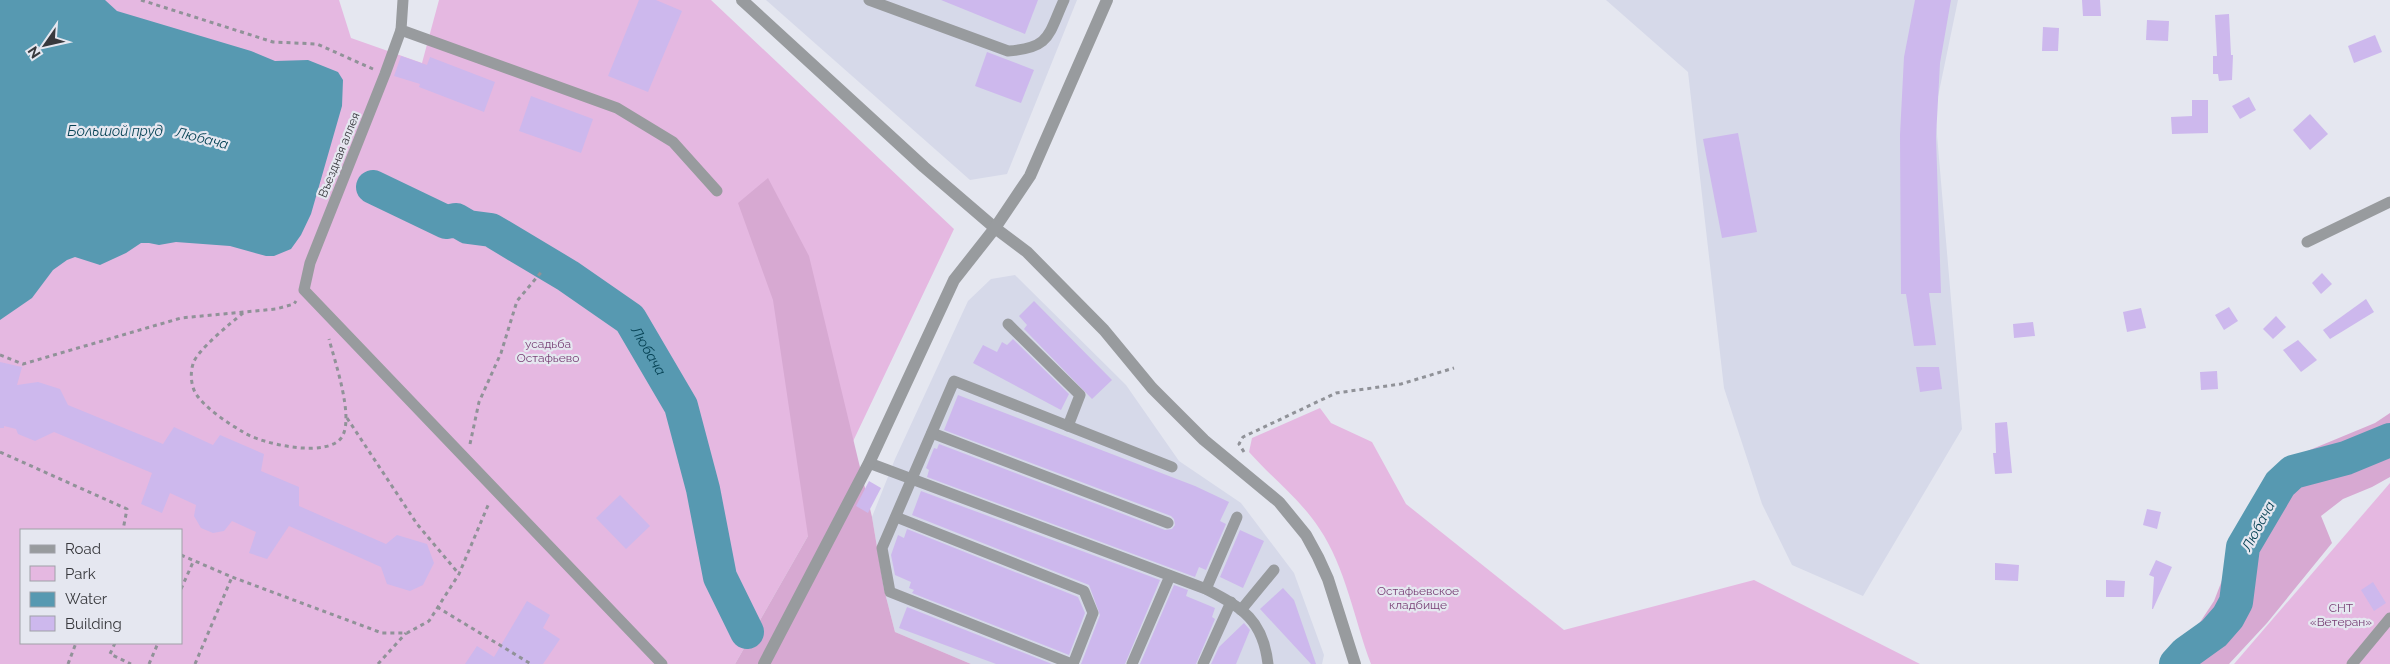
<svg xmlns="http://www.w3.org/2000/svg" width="2390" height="664" font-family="Raleway,sans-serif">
  <rect width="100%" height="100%" fill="#e5e7f0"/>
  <g fill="#d6d9e9">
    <polygon points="766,0 1077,0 1007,174 970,180"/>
    <polygon points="1606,0 1958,0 1935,111 1962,429 1863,596 1792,565 1762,504 1724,388 1688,72"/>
    <polygon points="1015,275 1126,385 1179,461 1241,503 1294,573 1324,655 1322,664 971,664 895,632 884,589 872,517 895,459 968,301 991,279"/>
  </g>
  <g fill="#e5b8e1" fill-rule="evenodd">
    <path d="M 0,0 L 339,0 L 351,38 L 422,63 L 439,0 L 711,0 L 954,229 L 808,536 L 735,664 L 0,664 ZM 21,530 L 181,530 L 181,643 L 21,643 Z"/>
    <path d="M 1320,408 L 1331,423 L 1372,442 L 1406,504 L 1564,630 L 1754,580 L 1920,664 L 1371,664 C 1354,619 1346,568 1319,528 C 1300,499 1272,478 1249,452 L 1252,438 Z"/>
    <polygon points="2390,483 2390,664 2234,664"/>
  </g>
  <g fill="#d7a9d2">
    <polygon points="768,178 809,256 872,517 884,589 895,632 971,664 735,664 808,536 773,300 738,203"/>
    <polygon points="2390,413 2390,477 2372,487 2343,499 2321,516 2332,543 2267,623 2229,664 2166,664 2183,648 2214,601 2255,495 2288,459 2375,423"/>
  </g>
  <polygon fill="#5799b1" points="0,0 105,0 117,11 251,51 275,61 308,60 338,72 343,80 342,106 311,214 301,235 291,249 274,256 266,256 230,246 176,242 159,245 149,243 141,243 126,253 100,265 75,257 67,260 53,270 32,298 0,320"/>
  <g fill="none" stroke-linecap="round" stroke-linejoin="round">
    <g stroke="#5799b1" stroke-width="34">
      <path id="s1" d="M 373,187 L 446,222 L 456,220 L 468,227 L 491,230 L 568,276 L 630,319 L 681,406 L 703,489 L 720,577 L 747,632"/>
      <polyline points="2176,664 2186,653 2214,633 2228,617 2236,602 2243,547 2280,484 2293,472 2346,458 2390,440"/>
    </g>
  </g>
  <g fill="#cdb8ed">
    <polygon points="639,0 656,0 682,11 648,92 608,76"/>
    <polygon points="941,0 1038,0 1025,34"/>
    <polygon points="1915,0 1951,0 1940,63 1936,137 1941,293 1929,293 1936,345 1914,346 1906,294 1901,294 1900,135 1904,57"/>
    <polygon points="2082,0 2100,0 2101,16 2083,16"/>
    <polygon points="2229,14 2231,55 2233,55 2232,80 2219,81 2218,74 2213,74 2213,56 2217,56 2215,15"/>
    <polygon points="2147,20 2169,21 2168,41 2146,40"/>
    <polygon points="2043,27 2059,28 2058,51 2042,51"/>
    <polygon points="2375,35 2382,52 2354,63 2348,46"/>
    <polygon points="987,52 1034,70 1021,103 975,86"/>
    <polygon points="401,56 427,65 430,57 495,82 484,112 419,87 420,84 394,76"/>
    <polygon points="531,96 593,119 581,153 519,131"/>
    <polygon points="2249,97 2256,110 2240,119 2232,106"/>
    <polygon points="2192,100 2208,100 2208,133 2172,134 2171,117 2192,116"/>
    <polygon points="2310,114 2328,134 2310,150 2293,130"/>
    <polygon points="1738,133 1757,232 1722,238 1703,139"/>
    <polygon points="2322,273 2332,284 2321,294 2312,283"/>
    <polygon points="2366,299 2374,312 2330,339 2323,330"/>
    <polygon points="1034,301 1112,380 1092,399 1024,329 1027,325 1019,316"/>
    <polygon points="2229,307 2238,321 2224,330 2215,315"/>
    <polygon points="2141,308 2146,328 2127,332 2123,312"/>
    <polygon points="2276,316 2286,327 2273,339 2263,329"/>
    <polygon points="2033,322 2035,336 2014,338 2013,324"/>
    <polygon points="1013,339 1069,394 1061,410 973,363 983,345 997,352 1002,342 1007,345"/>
    <polygon points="2298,340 2317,360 2301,372 2283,350"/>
    <polygon points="0,362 22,367 17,385 38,382 60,389 68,405 163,444 174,427 213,445 220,435 264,454 261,471 299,487 299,506 386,544 397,535 427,544 434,563 423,585 410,591 387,584 381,567 289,526 267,559 249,553 256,532 232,521 224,531 213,533 201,528 194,516 196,505 170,493 162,513 141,504 152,473 54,432 35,441 18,434 16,429 4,426 4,428 0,428"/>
    <polygon points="1916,367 1939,367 1942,389 1920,392"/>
    <polygon points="2217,371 2218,389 2201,390 2200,372"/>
    <polygon points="958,395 1195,486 1229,502 1220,521 1226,524 1206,570 1199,567 1195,577 927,477 929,470 926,468 934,448 937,449 939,444 1165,530 1172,529 1175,525 1174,519 1171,516 944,430"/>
    <polygon points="2007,422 2012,473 1995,474 1993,453 1996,453 1995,423"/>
    <polygon points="869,481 881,488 868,513 856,506"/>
    <polygon points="921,491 1160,580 1125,664 1081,664 1100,615 1089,585 912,515"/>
    <polygon points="620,495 650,526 626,549 596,518"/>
    <polygon points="2147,509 2161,512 2157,529 2143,525"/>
    <polygon points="907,529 1078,597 1085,613 1069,655 912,593 914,590 909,588 911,582 895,575 891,555 898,535 904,538"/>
    <polygon points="1240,530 1264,541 1243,588 1220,577"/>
    <polygon points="2156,560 2172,567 2153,609 2152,609 2154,577 2149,575"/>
    <polygon points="1995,563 2019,565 2018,581 1995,580"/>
    <polygon points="2106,580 2125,581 2124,597 2106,597"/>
    <polygon points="2373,582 2386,603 2374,611 2361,590"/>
    <polygon points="1174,585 1188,590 1186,596 1215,608 1212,617 1215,619 1196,664 1140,664"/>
    <polygon points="1283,588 1294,600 1316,664 1311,664 1260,609"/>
    <polygon points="527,601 550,615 543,628 560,639 543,664 465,664 477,646 494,657"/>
    <polygon points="907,607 1052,664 996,664 899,628"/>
    <polygon points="1244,623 1250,630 1236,664 1211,664 1219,647"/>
  </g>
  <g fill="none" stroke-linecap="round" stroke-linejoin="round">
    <g stroke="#909298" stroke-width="3" stroke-dasharray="4 4" stroke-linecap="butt">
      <polyline points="141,0 273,42 317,44 373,69"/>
      <path d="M 243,313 C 231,323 196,351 193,364 C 190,373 191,386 196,394 C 206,409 228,423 243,432 C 261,444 331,460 343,435 C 353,414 335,362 329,339"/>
      <polyline points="0,355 23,364 181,318 276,309 294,304 296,301"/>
      <polyline points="347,418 417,524 459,574"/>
      <polyline points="470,444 479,402 501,353 517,301 543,270"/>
      <polyline points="0,452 127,509 123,530"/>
      <polyline points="1244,452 1239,444 1243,437 1336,393 1401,384 1454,368"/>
      <polyline points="181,555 232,577 382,633 407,633 429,621 459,574 489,503"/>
      <polyline points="181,589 194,560"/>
      <polyline points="437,607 531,664"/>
      <polyline points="115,643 110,654 131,664"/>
      <polyline points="68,664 76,643"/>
      <polyline points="149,664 158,643"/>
      <polyline points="195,664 232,577"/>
      <polyline points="378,664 406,633"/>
    </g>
    <g stroke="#989b9e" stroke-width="11">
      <polyline points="403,0 401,30 617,108 673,142 717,191"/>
      <path d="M 869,0 L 1008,51 C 1051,48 1048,35 1064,0"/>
      <polyline points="401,30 385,74 310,263 304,290 662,664"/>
      <polyline points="2307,242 2390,202"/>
      <polyline points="1008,324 1080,395 1068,426"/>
      <polyline points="932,433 1168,523"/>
      <path d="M 869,463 L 1206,589 C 1243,608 1263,620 1268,664"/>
      <polyline points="896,517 1084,591 1093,613 1073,664"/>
      <polyline points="1206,589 1237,517"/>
      <polyline points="1241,610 1274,570"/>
      <polyline points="1072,664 890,592 882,548 954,381 1172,467"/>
      <polyline points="1132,664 1170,576"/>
      <polyline points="1203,664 1231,602"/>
      <polyline points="2352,664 2390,618"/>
    </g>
    <g stroke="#989b9e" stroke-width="12">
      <polyline points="742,0 924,167 995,228 1027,252 1104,330 1152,388 1204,440 1279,502 1306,535 1318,557 1328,579 1355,664"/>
      <polyline points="764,664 869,463 954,280 995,228 1030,176 1107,0"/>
    </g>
  </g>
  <g text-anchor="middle" stroke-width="4.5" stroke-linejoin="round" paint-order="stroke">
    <g font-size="12" fill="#38393d" stroke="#e5e7f0">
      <text transform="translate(339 155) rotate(-68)" y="4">Въездная аллея</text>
    </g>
    <g font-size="12" fill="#773f74" stroke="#e5e7f0">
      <text x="548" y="348">усадьба<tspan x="548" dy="14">Остафьево</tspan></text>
      <text x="1418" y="595">Остафьевское<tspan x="1418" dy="14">кладбище</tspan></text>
      <text x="2341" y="612">СНТ<tspan x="2341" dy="14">«Ветеран»</tspan></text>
    </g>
    <g font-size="14" font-style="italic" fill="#074355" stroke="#e5e7f0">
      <text x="115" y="136">Большой пруд</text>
      <text transform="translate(202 138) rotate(14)" y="5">Любача</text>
      <text dy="5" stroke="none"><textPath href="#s1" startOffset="330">Любача</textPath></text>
      <text transform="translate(2258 526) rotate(-62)" y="5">Любача</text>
    </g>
  </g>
  <rect x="20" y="529" width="162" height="115" fill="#e5e7f0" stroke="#a0a1a8"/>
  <rect x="30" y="545" width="25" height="8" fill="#989b9e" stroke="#a0a1a8"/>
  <text x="65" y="554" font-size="15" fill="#38393d">Road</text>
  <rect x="30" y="566" width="25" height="15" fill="#e5b8e1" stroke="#a0a1a8"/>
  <text x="65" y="579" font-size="15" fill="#38393d">Park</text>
  <rect x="30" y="592" width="25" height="15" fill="#5799b1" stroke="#a0a1a8"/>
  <text x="65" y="604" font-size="15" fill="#38393d">Water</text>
  <rect x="30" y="616" width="25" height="15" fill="#cdb8ed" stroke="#a0a1a8"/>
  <text x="65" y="629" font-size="15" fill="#38393d">Building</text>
  <g transform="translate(45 45) rotate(236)" stroke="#e5e7f0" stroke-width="4" paint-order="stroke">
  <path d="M0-4L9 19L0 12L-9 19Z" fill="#38393d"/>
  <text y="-8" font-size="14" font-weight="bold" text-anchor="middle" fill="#38393d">N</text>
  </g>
</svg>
